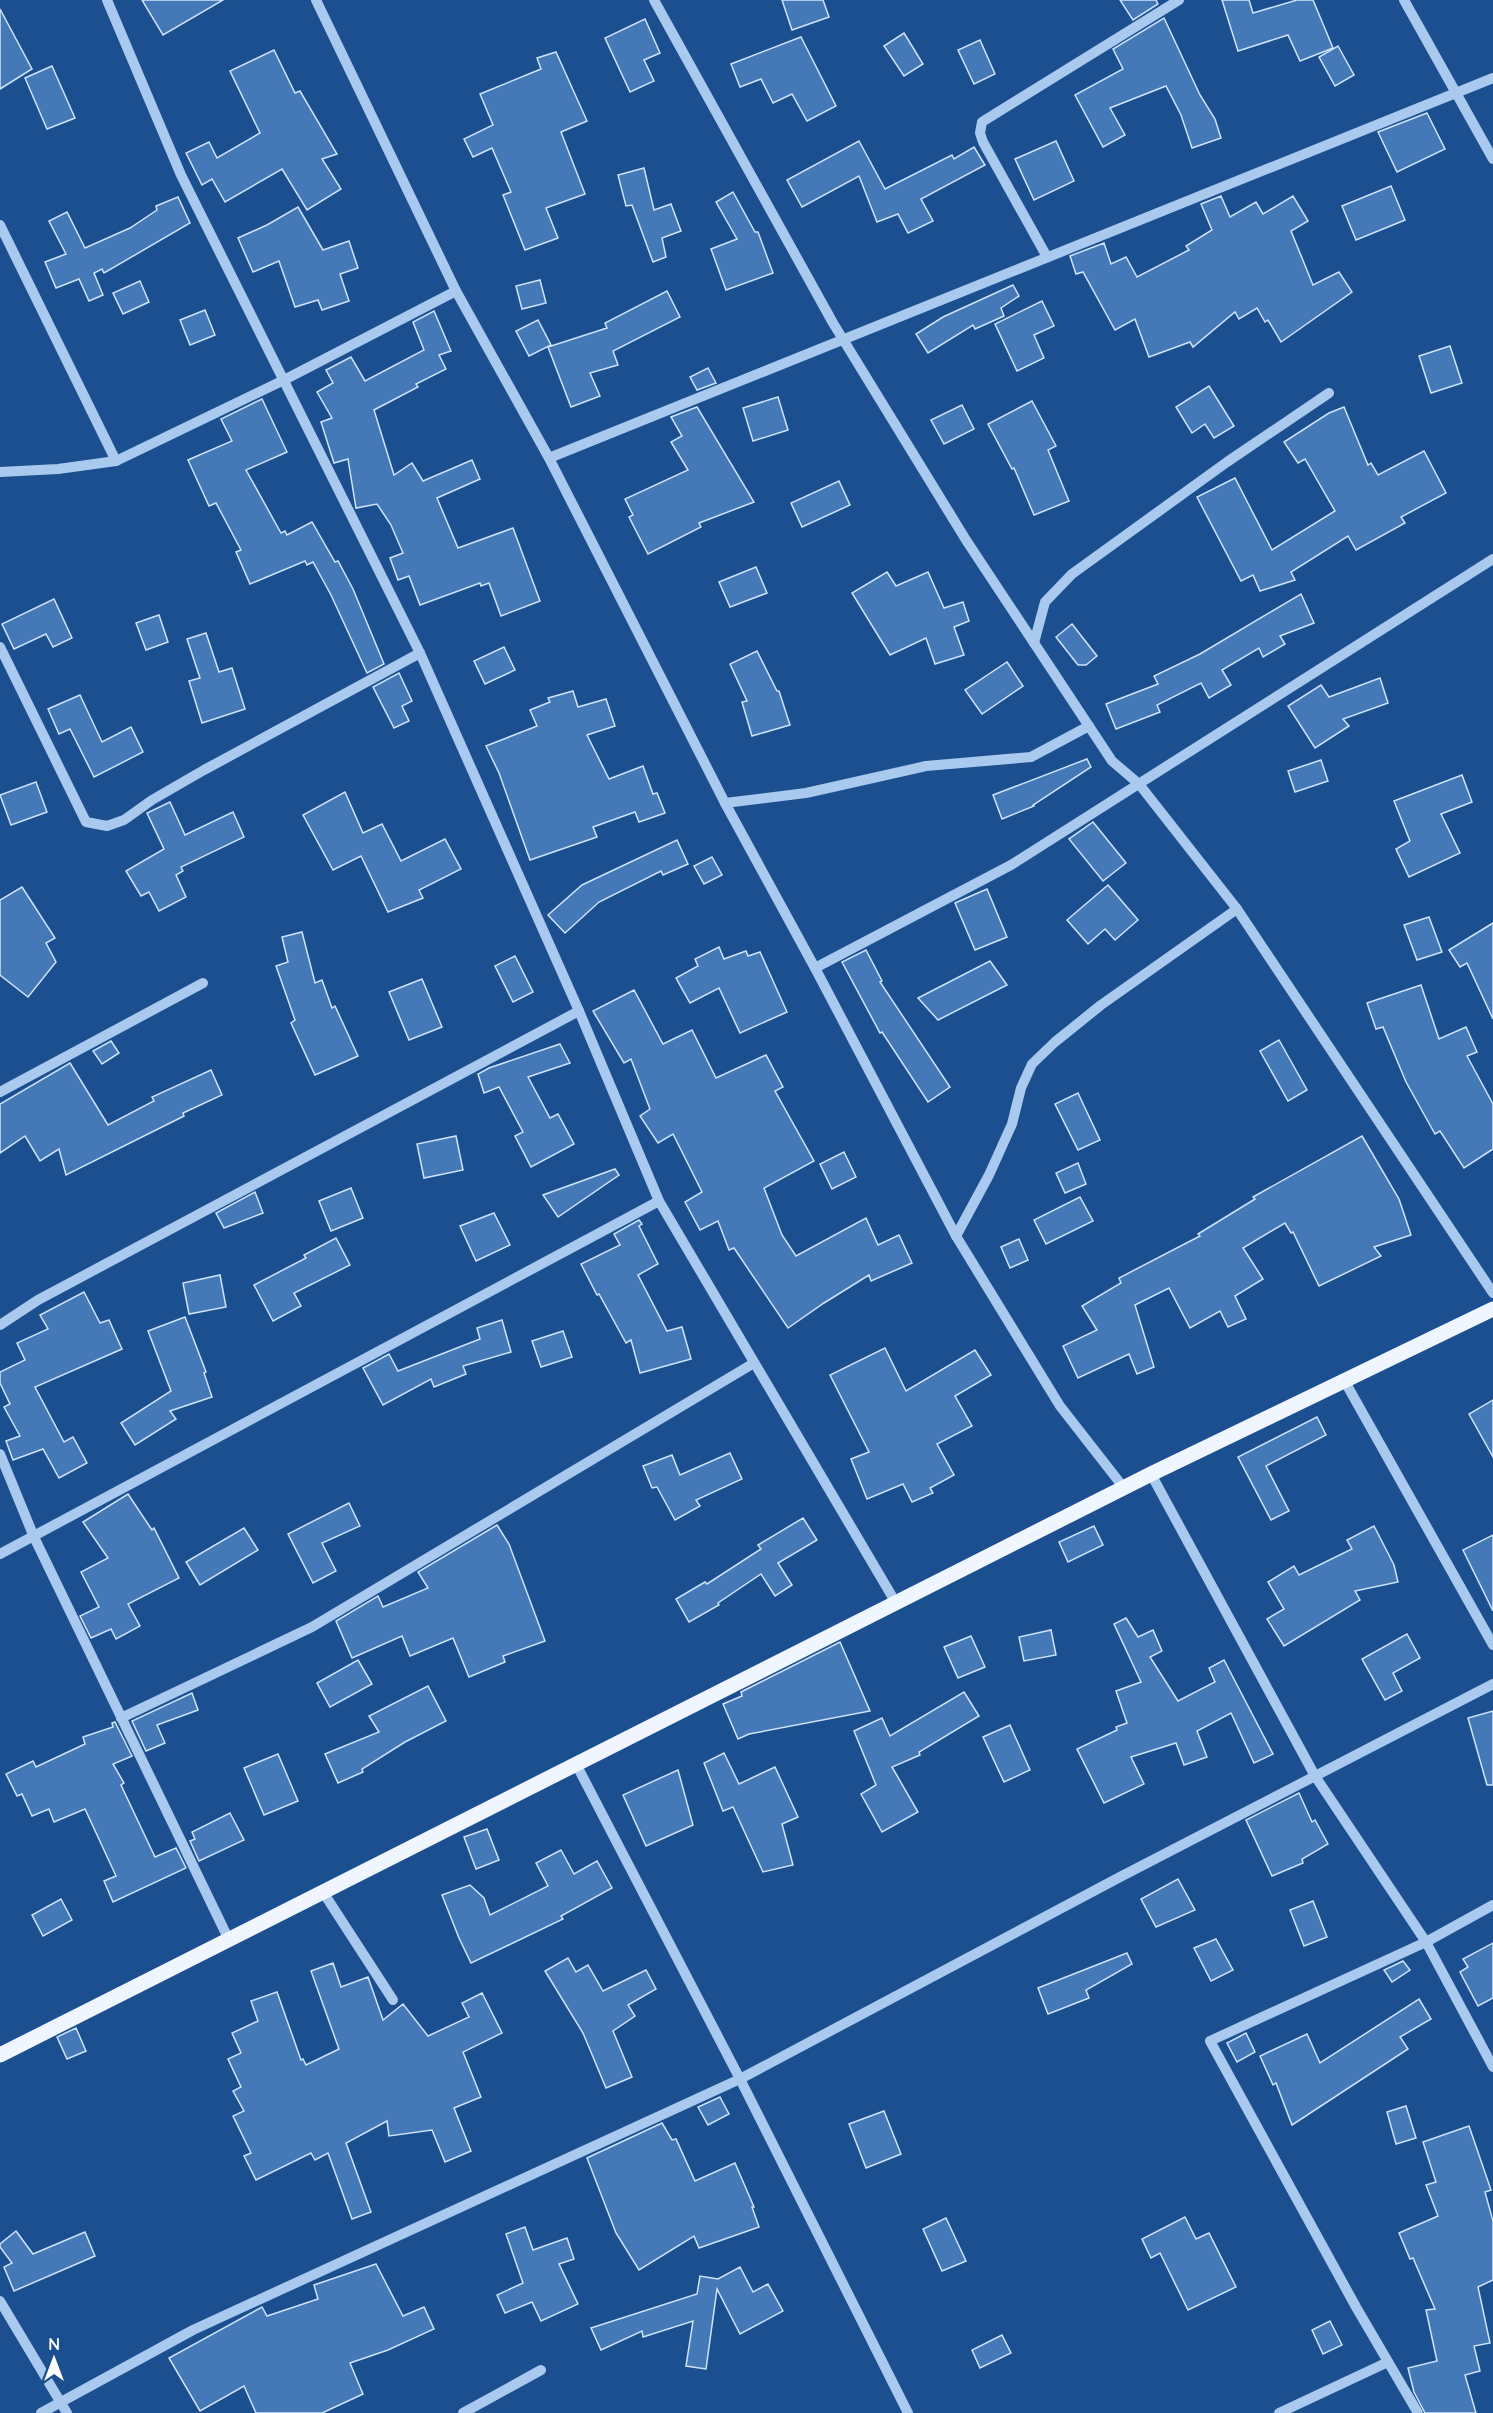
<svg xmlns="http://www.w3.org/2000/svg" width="1493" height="2413" font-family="Quicksand,sans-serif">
  <rect width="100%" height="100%" fill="#1b4f8f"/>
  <g fill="#4478b7" stroke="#cfe3fa" stroke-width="1.5">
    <polygon points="142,0 223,0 163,35"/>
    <polygon points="782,0 823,0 829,17 792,30"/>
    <polygon points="1120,0 1156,0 1158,4 1133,20"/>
    <polygon points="1222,0 1249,0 1253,13 1297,0 1313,0 1333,48 1300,61 1288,35 1238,51"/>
    <polygon points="0,9 32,69 0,89"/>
    <polygon points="1164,18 1200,95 1215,119 1221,138 1192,148 1181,115 1166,86 1110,108 1125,135 1103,147 1075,95 1123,69 1113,49"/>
    <polygon points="645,19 660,53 644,60 654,81 630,92 605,38"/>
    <polygon points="904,33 923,64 904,76 884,46"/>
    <polygon points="801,37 836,106 807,121 792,94 773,103 761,79 740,87 731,64"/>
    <polygon points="980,40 995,74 974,84 958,50"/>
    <polygon points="1338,46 1354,75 1335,86 1319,57"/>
    <polygon points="274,50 295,93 300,91 337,154 322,159 341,189 307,210 282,169 225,202 212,179 202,185 186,153 209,142 217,158 260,133 230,71"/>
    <polygon points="556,52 587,121 561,132 585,194 546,208 558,238 525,250 503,195 511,192 492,148 473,157 464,139 493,125 480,94 541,69 537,58"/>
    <polygon points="52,66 75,118 47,129 25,78"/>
    <polygon points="1427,113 1445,149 1397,172 1378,132"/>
    <polygon points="859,141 885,189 952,155 954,159 974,147 985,165 921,199 933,221 908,233 898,214 877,222 859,176 802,207 787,180"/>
    <polygon points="1056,141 1074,181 1034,200 1015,159"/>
    <polygon points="644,168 654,210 671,204 681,231 662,238 666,257 653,262 632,205 626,206 618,175"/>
    <polygon points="1391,186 1405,220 1356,240 1342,206"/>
    <polygon points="733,192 755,232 758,232 773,273 726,290 711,249 737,239 716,202"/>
    <polygon points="1221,196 1230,217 1256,202 1263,214 1293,196 1308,221 1291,231 1313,285 1339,272 1352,292 1281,342 1268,320 1265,322 1257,308 1239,319 1235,312 1193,347 1190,342 1149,357 1135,319 1115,330 1083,272 1076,274 1070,256 1104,243 1111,264 1126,257 1137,277 1189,250 1186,246 1212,230 1201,204"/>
    <polygon points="178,197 190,223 104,273 102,269 94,273 103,295 89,301 79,279 56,288 45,262 66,254 49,221 67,212 85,248 130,228 157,210 156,206"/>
    <polygon points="298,207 323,250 349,241 358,268 340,274 349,301 322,310 318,300 295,307 279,261 253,272 238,238 267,225"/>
    <polygon points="540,280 546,303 522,309 516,286"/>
    <polygon points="140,281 149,302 123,314 113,293"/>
    <polygon points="1013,285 1019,296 1001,308 1004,316 975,329 973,325 928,353 916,334 943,317"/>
    <polygon points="667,291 680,317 613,351 618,365 590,373 600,396 571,407 548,347 607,328 605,323"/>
    <polygon points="1042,301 1054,326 1034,335 1044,358 1017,371 995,324"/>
    <polygon points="205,310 215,335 190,345 180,320"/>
    <polygon points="434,311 451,351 439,355 446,369 416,384 418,387 374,410 394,475 412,463 423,481 472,460 480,479 437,498 458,548 513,528 540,601 501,616 489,583 481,586 480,583 420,605 409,576 398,580 390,558 403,553 391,525 377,504 356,508 348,459 334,463 321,422 332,418 317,392 333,383 326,370 351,357 365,381 424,350 413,322"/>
    <polygon points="538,320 551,345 529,356 516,331"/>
    <polygon points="1450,346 1462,383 1431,393 1419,356"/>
    <polygon points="708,368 716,383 697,390 690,377"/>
    <polygon points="1209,386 1234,426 1214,438 1205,424 1192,433 1176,407"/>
    <polygon points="778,397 788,430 753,441 743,408"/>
    <polygon points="262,399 287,452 246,470 281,533 285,531 287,535 312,522 335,562 338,561 353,589 384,664 367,673 331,595 313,562 307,565 305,561 250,584 236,552 241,550 216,503 209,506 188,460 232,441 221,419"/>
    <polygon points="1032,401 1056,446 1048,450 1069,501 1034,515 1014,468 1012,469 988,424"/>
    <polygon points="962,405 974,429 944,444 931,420"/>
    <polygon points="697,407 754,502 699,523 701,527 648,554 629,517 633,515 625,499 688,470 671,442 682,436 671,417"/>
    <polygon points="1344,407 1368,465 1371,463 1378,475 1424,451 1446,493 1401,517 1405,523 1356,550 1348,536 1291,572 1295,580 1260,591 1253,575 1241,581 1197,497 1235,478 1272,550 1335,511 1305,459 1298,463 1284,442 1329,413"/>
    <polygon points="839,481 850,505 802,527 791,503"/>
    <polygon points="756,567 767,593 730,607 719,582"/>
    <polygon points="887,572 896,586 928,572 944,608 963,602 969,621 954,627 964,655 935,664 926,638 890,655 852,593"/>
    <polygon points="1301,594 1314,623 1280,636 1285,644 1263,657 1259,648 1222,670 1231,685 1209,698 1201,683 1157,705 1160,712 1116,729 1106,704 1158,684 1154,676 1200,654"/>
    <polygon points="54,599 72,638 53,647 46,634 14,649 2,624"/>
    <polygon points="159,615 168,642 146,650 136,623"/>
    <polygon points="1072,624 1097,656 1086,665 1078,665 1056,637"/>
    <polygon points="206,633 219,672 232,668 245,709 202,723 189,681 200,678 187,639"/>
    <polygon points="504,647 515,670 485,684 474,661"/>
    <polygon points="757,651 777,691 779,691 790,725 752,736 742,702 747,701 730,664"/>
    <polygon points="1007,662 1023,686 982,714 965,690"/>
    <polygon points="399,673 412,701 402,706 409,721 394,728 373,687"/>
    <polygon points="1380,678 1388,703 1343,719 1349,726 1315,748 1288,706 1321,685 1329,697"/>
    <polygon points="573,691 578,707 606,699 615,726 587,735 609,779 643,766 653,794 657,793 665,813 639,822 635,812 593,827 597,837 530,860 499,773 486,746 537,726 530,710 550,702 548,698"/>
    <polygon points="80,695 102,742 131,727 143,752 94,777 70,729 59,734 48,709"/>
    <polygon points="1087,759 1091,767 1033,805 1034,806 1002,819 993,795"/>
    <polygon points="1321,760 1328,781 1295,792 1288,771"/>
    <polygon points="1462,775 1472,802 1441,814 1460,853 1409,877 1396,849 1410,841 1394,801"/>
    <polygon points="36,782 47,812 11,825 0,795"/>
    <polygon points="345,792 363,833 382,824 401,861 445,839 461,869 419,890 423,898 388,912 361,856 333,870 303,815"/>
    <polygon points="170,802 185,835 233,812 244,837 181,867 183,871 176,875 186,897 159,911 149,892 141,896 126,871 164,849 147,813"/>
    <polygon points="1093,822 1126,863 1103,881 1069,839"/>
    <polygon points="677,840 688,864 663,875 661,871 599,902 565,933 548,915 582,885"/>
    <polygon points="712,857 722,875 704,884 694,866"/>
    <polygon points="1108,885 1138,920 1115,940 1105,929 1088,944 1067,920"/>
    <polygon points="22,887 55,938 46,943 56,962 28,997 0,975 0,900"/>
    <polygon points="987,889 1007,937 975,950 955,903"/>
    <polygon points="1429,917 1442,952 1417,960 1404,925"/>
    <polygon points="1493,923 1493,1019 1467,963 1460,967 1449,950"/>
    <polygon points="302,932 315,983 322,980 332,1008 335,1006 358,1056 315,1075 291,1023 295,1020 276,966 288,962 282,937"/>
    <polygon points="719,947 724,959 746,951 748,956 760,952 787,1012 740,1033 719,988 690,1003 676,978 698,966 695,959"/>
    <polygon points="866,950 882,981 880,982 950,1087 928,1102 882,1032 880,1033 842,962"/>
    <polygon points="515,956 533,992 513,1002 495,966"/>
    <polygon points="990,961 1007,985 938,1020 918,998"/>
    <polygon points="422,979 442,1027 409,1040 389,992"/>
    <polygon points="1421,985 1439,1039 1466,1027 1477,1052 1467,1056 1493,1104 1493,1149 1464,1168 1440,1131 1435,1134 1406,1082 1383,1027 1376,1029 1367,1003"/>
    <polygon points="634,990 663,1044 692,1030 716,1078 766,1055 783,1087 775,1091 814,1161 764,1188 782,1235 796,1256 866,1218 878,1245 899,1235 912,1263 871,1281 869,1275 824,1303 788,1328 734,1248 729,1250 718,1221 700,1230 685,1202 702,1192 673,1134 658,1143 640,1116 650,1109 631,1059 624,1063 593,1011"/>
    <polygon points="1279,1040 1307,1090 1288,1101 1260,1051"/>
    <polygon points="111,1041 119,1053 102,1064 93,1051"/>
    <polygon points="560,1044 570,1063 528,1077 550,1118 558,1114 574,1144 531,1167 515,1136 523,1132 499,1087 484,1093 478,1074 489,1068"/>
    <polygon points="70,1063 108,1125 154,1101 152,1097 211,1070 222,1095 183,1113 184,1116 66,1175 59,1149 40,1161 25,1136 0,1153 0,1104"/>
    <polygon points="1078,1093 1100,1140 1078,1150 1055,1104"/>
    <polygon points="456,1136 463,1170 424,1178 417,1144"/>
    <polygon points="1362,1136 1399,1199 1411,1235 1374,1247 1381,1256 1319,1286 1293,1232 1291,1233 1285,1223 1243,1248 1263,1279 1235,1296 1246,1319 1228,1327 1220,1311 1190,1328 1169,1288 1135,1305 1154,1367 1137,1374 1129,1354 1078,1378 1063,1346 1097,1330 1082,1306 1121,1283 1119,1278 1200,1236 1198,1234 1255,1199 1253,1197"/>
    <polygon points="844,1152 856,1177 832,1189 820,1164"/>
    <polygon points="1078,1163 1086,1184 1065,1193 1056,1173"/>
    <polygon points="615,1169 619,1175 558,1217 543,1195"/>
    <polygon points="351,1188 363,1218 331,1231 319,1201"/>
    <polygon points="255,1192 263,1213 224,1228 216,1213"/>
    <polygon points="1080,1197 1093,1221 1046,1244 1034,1220"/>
    <polygon points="494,1213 510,1245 476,1261 460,1226"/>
    <polygon points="639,1220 642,1224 639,1226 658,1264 638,1275 667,1331 682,1327 691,1359 640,1373 631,1340 626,1343 599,1294 597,1295 581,1264 620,1245 614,1234"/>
    <polygon points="336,1238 350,1265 294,1293 301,1306 273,1321 254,1285 306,1258 304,1255"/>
    <polygon points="1019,1239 1028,1260 1010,1268 1001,1247"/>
    <polygon points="220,1275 226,1307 189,1314 183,1283"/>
    <polygon points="84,1292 100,1323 109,1320 122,1349 35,1387 64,1442 73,1437 87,1463 59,1478 43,1449 13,1460 6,1441 20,1436 4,1407 10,1404 0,1383 0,1372 25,1360 17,1343 48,1329 40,1315"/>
    <polygon points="185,1317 206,1372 204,1373 212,1397 170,1411 176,1419 135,1445 121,1423 171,1391 148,1331"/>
    <polygon points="502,1320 511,1352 463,1366 466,1374 434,1387 431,1379 383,1405 363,1368 389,1354 398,1371 480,1339 477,1328"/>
    <polygon points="563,1331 572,1357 541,1367 532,1341"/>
    <polygon points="885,1348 906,1391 975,1350 991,1375 955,1396 972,1426 937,1444 954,1475 930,1488 933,1493 912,1502 903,1484 867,1499 851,1459 869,1452 830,1375"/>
    <polygon points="1493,1400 1493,1457 1469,1414"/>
    <polygon points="1317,1417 1326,1435 1266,1466 1289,1511 1271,1520 1238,1457"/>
    <polygon points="730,1453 742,1479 696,1500 700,1506 675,1520 657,1487 652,1488 643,1466 672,1455 680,1475"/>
    <polygon points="128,1494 152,1530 154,1528 179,1578 128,1604 140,1626 116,1639 111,1629 91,1638 80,1616 99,1607 81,1572 108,1558 83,1522"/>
    <polygon points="349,1503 360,1526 322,1543 336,1571 313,1583 288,1534"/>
    <polygon points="803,1518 817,1540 778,1563 792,1585 775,1596 761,1574 718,1603 719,1605 689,1622 676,1599 705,1582 707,1584 761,1549 758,1545"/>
    <polygon points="497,1525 509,1544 545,1641 503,1656 505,1662 469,1677 453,1638 410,1656 402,1636 352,1658 336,1621 378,1596 383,1607 428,1588 418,1572"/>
    <polygon points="1094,1526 1103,1545 1068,1562 1059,1542"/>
    <polygon points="1374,1526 1394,1565 1398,1582 1355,1591 1360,1600 1284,1646 1267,1619 1284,1609 1268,1582 1294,1566 1299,1575 1352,1549 1347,1540"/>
    <polygon points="244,1528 258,1550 200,1585 186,1562"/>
    <polygon points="1493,1535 1493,1611 1463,1550"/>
    <polygon points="1126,1618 1138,1637 1153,1630 1162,1651 1150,1657 1178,1701 1215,1682 1209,1668 1224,1660 1273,1754 1254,1763 1231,1713 1197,1731 1207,1757 1184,1765 1176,1743 1131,1757 1144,1784 1104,1803 1077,1749 1117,1730 1116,1727 1127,1723 1116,1691 1141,1682 1114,1624"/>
    <polygon points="1051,1630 1056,1655 1024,1661 1019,1637"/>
    <polygon points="1407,1634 1420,1658 1393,1673 1402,1691 1385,1700 1362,1659"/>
    <polygon points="971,1636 985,1667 958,1678 944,1647"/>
    <polygon points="840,1642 870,1711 749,1734 738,1739 723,1704 742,1696 741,1692"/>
    <polygon points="358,1660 372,1684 330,1707 317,1683"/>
    <polygon points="428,1686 446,1721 405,1742 362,1769 363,1772 338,1783 325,1754 379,1732 369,1716"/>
    <polygon points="964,1692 979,1716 919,1752 920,1755 892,1767 918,1812 882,1832 861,1794 876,1785 854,1731 882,1718 890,1736"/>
    <polygon points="192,1693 198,1710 157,1725 165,1743 146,1751 132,1721"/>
    <polygon points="1493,1711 1493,1785 1487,1785 1468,1718"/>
    <polygon points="115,1722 132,1756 113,1764 124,1783 121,1785 155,1857 176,1848 186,1868 113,1902 104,1881 116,1876 85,1809 54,1822 49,1809 32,1816 22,1794 17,1796 6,1774 33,1761 36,1767 85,1744 83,1737 113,1727 112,1723"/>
    <polygon points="1010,1725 1030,1770 1004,1782 983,1737"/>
    <polygon points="724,1753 739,1784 775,1767 798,1817 782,1824 793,1865 763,1872 733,1807 723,1811 704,1763"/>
    <polygon points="278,1754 298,1801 264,1815 244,1768"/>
    <polygon points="678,1770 693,1825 646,1846 623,1795"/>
    <polygon points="1299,1793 1312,1822 1315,1820 1328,1844 1302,1859 1303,1863 1272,1876 1246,1820"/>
    <polygon points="230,1813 244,1840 199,1861 190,1841 195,1839 192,1832"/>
    <polygon points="487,1829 499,1860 476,1869 464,1837"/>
    <polygon points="561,1850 574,1874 597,1861 612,1888 561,1916 563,1919 471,1963 459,1938 442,1895 470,1885 484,1898 490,1915 548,1886 536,1863"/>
    <polygon points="1178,1879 1195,1910 1156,1927 1141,1899"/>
    <polygon points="61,1899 72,1920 43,1936 32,1915"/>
    <polygon points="1313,1901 1327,1937 1304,1946 1290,1910"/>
    <polygon points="1216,1939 1233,1970 1211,1981 1194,1948"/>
    <polygon points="1493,1943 1493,1998 1478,2006 1460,1972 1468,1967 1463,1959"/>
    <polygon points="1127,1953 1132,1964 1086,1990 1089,1998 1048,2014 1038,1988"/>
    <polygon points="568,1958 576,1972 588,1965 603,1991 646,1970 656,1989 628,2005 635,2016 613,2031 632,2077 606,2088 583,2033 545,1971"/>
    <polygon points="1403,1961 1410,1970 1392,1982 1384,1970"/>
    <polygon points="333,1963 341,1987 368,1977 383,2020 403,2004 428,2036 469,2017 462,2003 482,1993 502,2033 463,2052 481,2097 454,2108 471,2151 445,2162 432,2130 389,2136 387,2121 346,2143 371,2212 352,2219 328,2153 315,2160 311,2153 256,2180 244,2156 251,2153 233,2116 244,2111 233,2091 241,2087 228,2059 241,2053 232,2033 258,2021 251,2001 277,1992 301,2060 303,2059 306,2065 339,2049 311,1971"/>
    <polygon points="1419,1999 1431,2019 1400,2037 1408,2049 1292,2125 1276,2083 1273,2085 1260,2056 1307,2034 1320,2063"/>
    <polygon points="76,2028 86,2051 67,2059 57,2037"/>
    <polygon points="1246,2033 1255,2052 1237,2062 1227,2043"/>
    <polygon points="720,2097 729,2114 708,2125 698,2107"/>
    <polygon points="1406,2106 1416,2138 1396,2144 1387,2112"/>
    <polygon points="884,2111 901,2154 866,2168 849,2124"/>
    <polygon points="662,2123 672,2140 676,2139 695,2181 735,2163 754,2207 752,2207 759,2227 699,2248 694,2236 639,2270 616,2233 587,2158"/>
    <polygon points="1469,2126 1491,2190 1485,2192 1493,2221 1493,2280 1478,2287 1490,2343 1474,2346 1480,2371 1465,2375 1476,2413 1425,2413 1414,2392 1408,2368 1437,2361 1426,2310 1435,2309 1413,2258 1410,2259 1399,2233 1438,2216 1426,2185 1436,2182 1423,2142"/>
    <polygon points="1185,2217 1196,2239 1209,2233 1236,2287 1188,2310 1160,2253 1151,2258 1142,2239"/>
    <polygon points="946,2218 966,2261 942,2271 923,2229"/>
    <polygon points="525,2227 533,2250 567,2238 574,2259 559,2264 578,2304 541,2321 532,2302 505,2313 497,2295 523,2283 506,2234"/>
    <polygon points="16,2231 33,2254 85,2232 95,2256 14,2291 4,2267 12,2263 0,2247 0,2244"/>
    <polygon points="376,2264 403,2316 424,2307 434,2329 388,2350 350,2363 363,2394 322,2413 256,2413 244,2386 200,2411 169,2358 262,2307 267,2316 318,2299 314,2285"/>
    <polygon points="740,2267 753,2292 768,2284 783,2311 740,2334 717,2289 706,2369 686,2366 693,2321 643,2337 642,2331 601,2350 591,2328 697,2294 700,2276 718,2279"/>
    <polygon points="1330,2321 1342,2345 1323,2354 1312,2330"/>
    <polygon points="1002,2335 1011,2353 980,2368 972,2350"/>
  </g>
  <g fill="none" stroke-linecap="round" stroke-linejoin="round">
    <g stroke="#a9c9ee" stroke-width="10">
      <polyline points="107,0 181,175 420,653 579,1011 659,1201 896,1603"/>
      <polyline points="316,0 456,291 549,458 725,803 815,968 956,1236 1060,1406 1124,1488"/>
      <polyline points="654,0 833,323 966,540 1112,761 1139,784 1237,909 1493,1293"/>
      <polyline points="1404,0 1493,159"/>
      <polyline points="0,225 116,461"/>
      <polyline points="1047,257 983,142 980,133 982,122 1179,0"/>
      <polyline points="549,458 1493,78"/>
      <polyline points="0,472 58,469 116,461 284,380 456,291"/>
      <polyline points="1034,643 1045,602 1072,574 1227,462 1329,393"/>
      <polyline points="0,647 86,822 107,826 124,820 152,800 204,770 420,653"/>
      <polyline points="725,803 806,793 926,766 1031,757 1089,726"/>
      <polyline points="815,968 1011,865 1493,559"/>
      <polyline points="0,1092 203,983"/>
      <polyline points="956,1236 989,1175 1012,1124 1021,1088 1032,1064 1055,1042 1101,1005 1237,909"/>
      <polyline points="0,1325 38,1300 579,1011"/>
      <polyline points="1344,1380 1493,1645"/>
      <polyline points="0,1454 34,1537 229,1940"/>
      <polyline points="1151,1474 1315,1776 1426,1942 1493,2067"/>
      <polyline points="0,1554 659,1201"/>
      <polyline points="121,1718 312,1627 754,1363"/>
      <polyline points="576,1764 740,2079 908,2413"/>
      <polyline points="323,1892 393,2000"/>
      <polyline points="0,2301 67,2413"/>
      <polyline points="41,2413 193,2330 740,2079 1120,1877 1493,1684"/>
      <polyline points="463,2413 541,2370"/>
      <polyline points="1279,2413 1388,2362"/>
      <polyline points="1418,2413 1356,2307 1210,2041 1426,1942 1493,1905"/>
    </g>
    <polyline stroke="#f0f6ff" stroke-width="15" points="0,2055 1151,1474 1493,1309"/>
  </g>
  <g transform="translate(54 2359)" stroke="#1b4f8f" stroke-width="4.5" paint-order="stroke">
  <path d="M0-4.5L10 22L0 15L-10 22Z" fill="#ffffff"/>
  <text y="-9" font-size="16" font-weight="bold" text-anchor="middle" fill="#ffffff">N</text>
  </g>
</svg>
